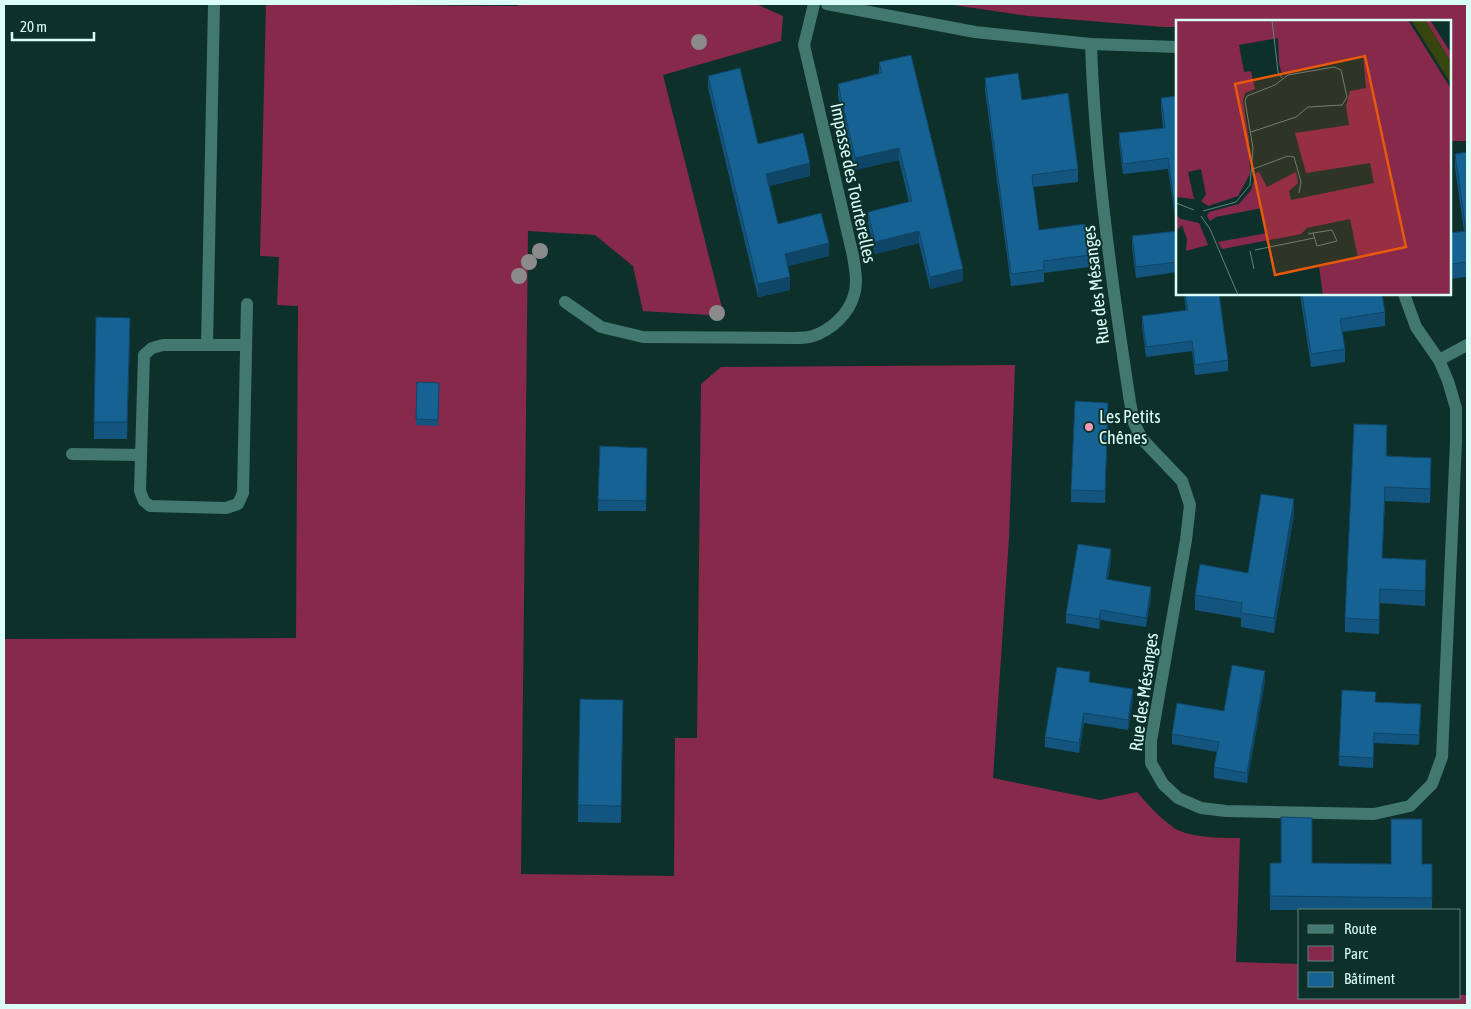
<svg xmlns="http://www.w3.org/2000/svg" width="1471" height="1009" font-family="'Asap Condensed',sans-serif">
  <rect width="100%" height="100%" fill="#0e302b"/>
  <g fill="#87294b">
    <path d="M 266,4 L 518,6 L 518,4 L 756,4 L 783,16 L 781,41 L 663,75 L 724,316 L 643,311 L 633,266 L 595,235 L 528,231 L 521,874 L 674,876 L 675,738 L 697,738 L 701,384 L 721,367 L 1015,365 L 1009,538 L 993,778 L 1100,800 L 1137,792 C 1148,805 1160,818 1174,828 C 1190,838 1222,838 1240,838 L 1236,962 L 1300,964 L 1300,998 L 1460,998 L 1460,995 L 1467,995 L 1467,1005 L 4,1005 L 4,639 L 296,638 L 298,306 L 277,305 L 279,257 L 260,256 Z"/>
    <polygon points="947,4 1467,4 1467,141 1450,141 1450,21 1177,21 1177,27 1164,27 1028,16"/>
  </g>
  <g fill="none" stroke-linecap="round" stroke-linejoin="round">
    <g stroke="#427870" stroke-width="12">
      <polyline points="207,345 214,4"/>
      <polyline points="246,345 163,345 152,348 144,355 140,491 144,501 150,506 226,508 238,504 243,493 247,304"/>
      <polyline points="72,454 141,455"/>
    </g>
    <g stroke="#427870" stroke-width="12">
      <polyline points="827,4 975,32 1091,44 1177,47"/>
      <path d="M 1091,44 C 1095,164 1112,284 1130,402 L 1134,423 L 1142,439 L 1182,481 L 1190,505 L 1186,540 L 1151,741 L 1151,763 L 1163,784 L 1178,798 L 1201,808 L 1226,811 L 1374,814 L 1410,806 L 1432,784 L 1442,757 L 1456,442 L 1456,408 L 1448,381 L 1439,360 L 1416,327 L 1404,294"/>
      <path d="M 565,302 L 601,327 L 643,337 L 793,338 C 800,338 807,338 813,336 C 831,330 849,314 854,295 C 858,283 855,269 853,256 L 804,45 L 814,4"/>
      <polyline points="1439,360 1467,345"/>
    </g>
  </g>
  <g fill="#8b8b8c">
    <circle cx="699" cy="42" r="8"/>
    <circle cx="540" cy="251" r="8"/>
    <circle cx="529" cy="262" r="8"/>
    <circle cx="519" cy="276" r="8"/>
    <circle cx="717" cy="313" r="8"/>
  </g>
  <g fill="#13557e">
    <polygon points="879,62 963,281 930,289 919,243 875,254 868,224 868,212 909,202 899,160 855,170 838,96 838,84 879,73"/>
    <polygon points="708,76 758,144 810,176 769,186 778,224 829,256 787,266 790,290 758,297 708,88"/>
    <polygon points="985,78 1078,169 1078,182 1033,187 1039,230 1089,255 1089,267 1044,273 1044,282 1011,286 985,90"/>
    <polygon points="1177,96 1177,272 1136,278 1132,247 1132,236 1177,231 1168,169 1123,174 1119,143 1119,133 1163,128 1161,108 1161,98"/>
    <polygon points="1467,152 1467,277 1450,279 1450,233 1464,231 1455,168 1455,154"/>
    <polygon points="1184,294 1219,294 1228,360 1228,371 1195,375 1192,351 1146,357 1142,326 1142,316 1186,310"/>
    <polygon points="1300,294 1382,294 1385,312 1385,326 1342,332 1345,349 1345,362 1311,367"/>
    <polygon points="130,335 127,439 94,439 94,422"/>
    <polygon points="417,382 439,383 438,426 416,425"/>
    <polygon points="1108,415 1105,503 1071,502 1071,490"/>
    <polygon points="1387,440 1387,456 1431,472 1430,503 1385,501 1382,558 1426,574 1425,606 1380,603 1379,634 1345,632 1345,618"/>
    <polygon points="647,448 646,511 598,511 598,500"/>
    <polygon points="1294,514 1274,633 1241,627 1241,618 1195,610 1195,595 1248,573"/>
    <polygon points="1111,559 1108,579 1151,597 1146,627 1101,620 1099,629 1066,623 1066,614"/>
    <polygon points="1265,681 1247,783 1214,778 1214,767 1217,752 1172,744 1172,734 1224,711"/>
    <polygon points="1090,682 1133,699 1128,730 1084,723 1079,753 1045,747 1045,737"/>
    <polygon points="623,700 621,823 578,822 578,805"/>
    <polygon points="1376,702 1421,714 1419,745 1374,743 1373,768 1339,766 1339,756"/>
    <polygon points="1270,863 1432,864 1432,910 1270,910"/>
  </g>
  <g fill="#0f4567">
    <polygon points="899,148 899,160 855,170 855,158"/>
    <polygon points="810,163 810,176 766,187 766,174"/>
    <polygon points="919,231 919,243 875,254 875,242"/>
    <polygon points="829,243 829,256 785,267 785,254"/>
    <polygon points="963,269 963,281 930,289 930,277"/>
    <polygon points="790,277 790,290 758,297 758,284"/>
    <polygon points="1385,487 1385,501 1382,573 1382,558"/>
    <polygon points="1294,499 1294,514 1274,633 1274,618"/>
    <polygon points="1111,549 1111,559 1106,589 1106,579"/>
    <polygon points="1151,587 1151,597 1146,627 1146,618"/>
    <polygon points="1380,589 1380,603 1379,634 1379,620"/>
    <polygon points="1101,610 1101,620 1099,629 1099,619"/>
    <polygon points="1265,671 1265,681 1247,783 1247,773"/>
    <polygon points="1133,689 1133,699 1128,730 1128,720"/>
    <polygon points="1421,704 1421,714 1419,745 1419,735"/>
    <polygon points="1084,713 1084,723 1079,753 1079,743"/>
  </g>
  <g fill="#166393" stroke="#0f4567">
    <polygon points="911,55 963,269 930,277 919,231 875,242 868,212 912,201 899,148 855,158 838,84 882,73 879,62"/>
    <polygon points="740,68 758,144 803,133 810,163 766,174 778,224 821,213 829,243 785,254 790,277 758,284 708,76"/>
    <polygon points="1018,73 1022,100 1068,93 1078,169 1032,175 1033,185 1039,230 1085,224 1089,255 1043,261 1044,270 1011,274 985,78"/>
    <polygon points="1177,96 1177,226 1168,158 1123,164 1119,133 1165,128 1161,98"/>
    <polygon points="1467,152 1467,262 1450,264 1450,233 1466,231 1455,154"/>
    <polygon points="1177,231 1177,262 1136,267 1132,236"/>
    <polygon points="1185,294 1219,294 1228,360 1195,365 1192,341 1146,347 1142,316 1188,310"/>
    <polygon points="1302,294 1382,294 1385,312 1340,319 1345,349 1311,354"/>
    <polygon points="96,317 130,318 127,422 94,422"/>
    <polygon points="417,382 439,383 438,420 416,419"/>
    <polygon points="1075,401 1108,403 1105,491 1071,490"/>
    <polygon points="1354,424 1387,425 1386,456 1431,458 1430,489 1385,487 1382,558 1426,560 1425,591 1380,589 1379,620 1345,618"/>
    <polygon points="600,446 647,448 646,501 598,500"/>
    <polygon points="1261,494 1294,499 1274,618 1241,613 1242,603 1195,595 1200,564 1248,573"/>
    <polygon points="1078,544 1111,549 1106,579 1151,587 1146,618 1101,610 1099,619 1066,614"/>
    <polygon points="1232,665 1265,671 1247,773 1214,767 1219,742 1172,734 1177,703 1224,711"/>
    <polygon points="1057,667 1090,672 1089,682 1133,689 1128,720 1084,713 1079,743 1045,737"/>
    <polygon points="1342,690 1376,692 1375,702 1421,704 1419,735 1374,733 1373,758 1339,756"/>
    <polygon points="580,699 623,700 621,806 578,805"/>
    <polygon points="1281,817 1312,818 1312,863 1391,864 1391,819 1422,819 1422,864 1432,864 1432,898 1270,896 1270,863 1281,863"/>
  </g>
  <circle fill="#f19ab1" stroke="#0e302b" stroke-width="2" cx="1089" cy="427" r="5"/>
  <g text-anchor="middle" stroke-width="4" stroke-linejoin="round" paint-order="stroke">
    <g font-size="18" fill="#d9fff7" stroke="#0e302b">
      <text transform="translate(853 183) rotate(78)" y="6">Impasse des Tourterelles</text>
      <text transform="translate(1096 285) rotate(-97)" y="6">Rue des Mésanges</text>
      <text transform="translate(1144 692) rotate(-82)" y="6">Rue des Mésanges</text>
    </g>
    <g font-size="18" fill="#d9fff7" stroke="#0e302b" text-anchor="start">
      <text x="1099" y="423">Les Petits<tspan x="1099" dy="21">Chênes</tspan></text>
    </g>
  </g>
  <g transform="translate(1176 20)">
    <rect width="275" height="275" fill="#0e302b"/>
    <path d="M 0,0 L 232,0 L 275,69 L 275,275 L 147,275 L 143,247 L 182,237 L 174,199 L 131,208 L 125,214 L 46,229 L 42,222 L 91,213 L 86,188 L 40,197 L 34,201 L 31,196 L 33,192 L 63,184 L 75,170 L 80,153 L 83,152 L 91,167 L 120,152 L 122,163 L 113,171 L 115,180 L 198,163 L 194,143 L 130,153 L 119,113 L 173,105 L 170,86 L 174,71 L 190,68 L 187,35 L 108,53 L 105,52 L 103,42 L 102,18 L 63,25 L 68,52 L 75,51 L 79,69 L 69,73 L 67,81 L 73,121 L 74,154 L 62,176 L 32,186 L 25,181 L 30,175 L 25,149 L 12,152 L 18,179 L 0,177 ZM 249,0 L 254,0 L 275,33 L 275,42 ZM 0,195 L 5,199 L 23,203 L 32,225 L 10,231 L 11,219 L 6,205 L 0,211 Z" fill="#87294b"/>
    <path d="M 235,0 L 249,0 L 275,42 L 275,64 Z" fill="#37450e"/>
    <path fill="none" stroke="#5f837d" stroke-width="1" d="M 96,0 L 102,52 L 106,58M 77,149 L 112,136 L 118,137 L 125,162 L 123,173M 0,183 L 18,190M 27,191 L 60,182 L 74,165 L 77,128 L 69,81 L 71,76 L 99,65 L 112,55 L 158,47 L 165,50 L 171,77 L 166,85 L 132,87 L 120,97 L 75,112M 25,196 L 34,209 L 62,275M 132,214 L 137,213 L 156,210 L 161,221 L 141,226 L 137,213M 79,230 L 138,218M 74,231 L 78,249"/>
    <path fill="#e8590c" fill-opacity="0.15" stroke="#e8590c" stroke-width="2.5" d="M 189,36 L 230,227 L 99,255 L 59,64 Z"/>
    <rect width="275" height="275" fill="none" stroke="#d9fff7" stroke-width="2.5"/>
  </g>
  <rect width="1471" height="1009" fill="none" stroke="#d9fff7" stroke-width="10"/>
  <rect x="1298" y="909" width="162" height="90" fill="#0e302b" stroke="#5f837d"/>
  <rect x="1308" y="925" width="25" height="8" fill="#427870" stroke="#5f837d"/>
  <text x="1344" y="934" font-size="15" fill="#d9fff7">Route</text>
  <rect x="1308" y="946" width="25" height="15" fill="#87294b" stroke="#5f837d"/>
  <text x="1344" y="959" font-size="15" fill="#d9fff7">Parc</text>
  <rect x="1308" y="972" width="25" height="15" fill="#166393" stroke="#5f837d"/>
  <text x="1344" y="984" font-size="15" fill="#d9fff7">Bâtiment</text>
  <path d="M12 32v8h82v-8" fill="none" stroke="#d9fff7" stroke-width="2.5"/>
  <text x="20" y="32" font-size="15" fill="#d9fff7" stroke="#0e302b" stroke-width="4" paint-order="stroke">20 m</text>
</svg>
